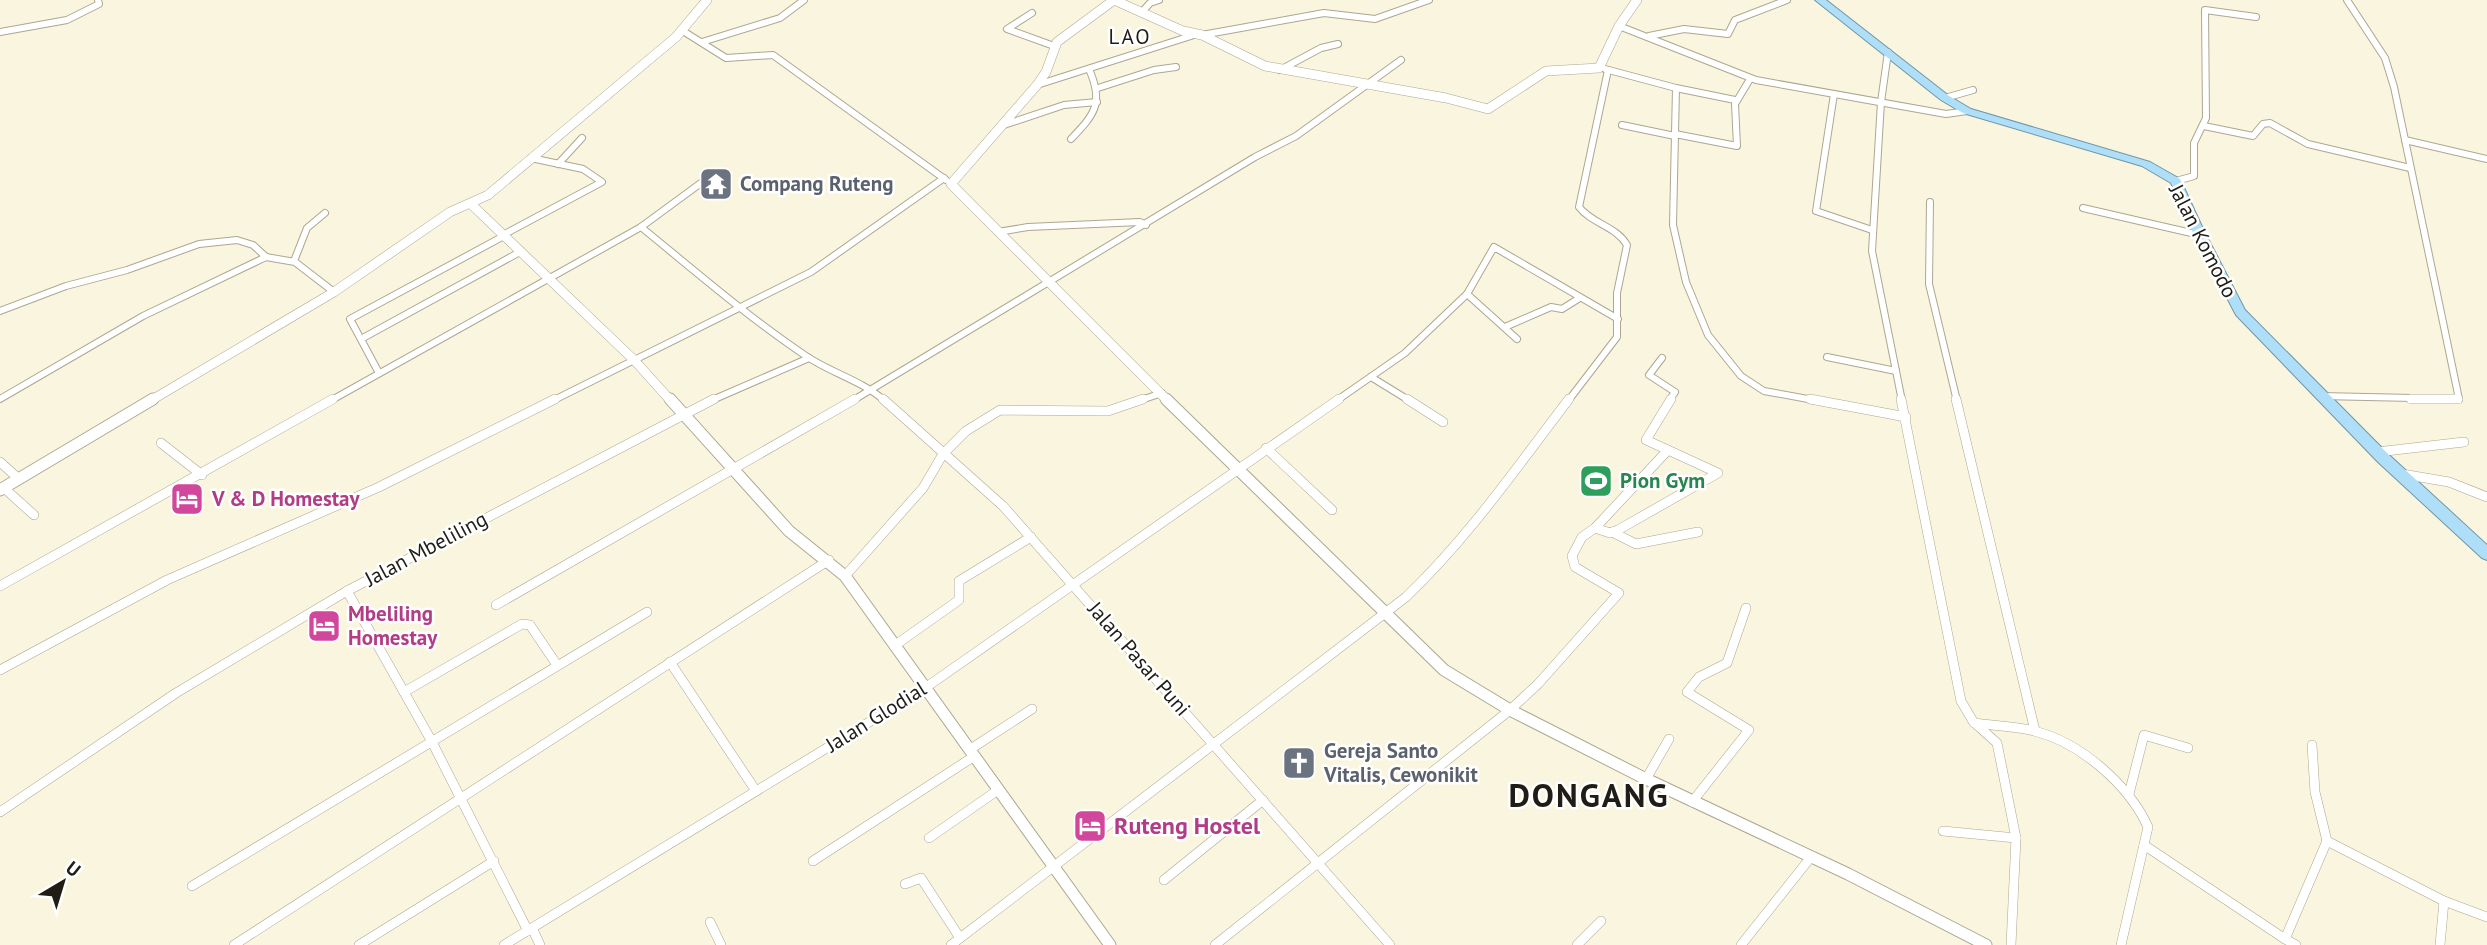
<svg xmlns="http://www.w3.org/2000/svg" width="2487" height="945" font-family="'PT Sans',sans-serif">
  <rect width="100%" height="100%" fill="#faf5de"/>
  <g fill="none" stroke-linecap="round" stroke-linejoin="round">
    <defs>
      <g id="minor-far1">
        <polyline points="1142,12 1150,3 1159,0"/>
        <polyline points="1032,13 1007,29 1054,46"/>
        <polyline points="1619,26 1756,80 1946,114 1967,111"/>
        <polyline points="683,31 726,58 773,55 946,180"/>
        <polyline points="0,32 67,20 99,4 98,0"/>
        <polyline points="1202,35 1324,13 1375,19 1429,0"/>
        <polyline points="1649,36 1684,29 1728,34 1735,20 1787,0"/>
        <polyline points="702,42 780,18 804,0"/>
        <polyline points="1888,52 1881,102 1872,251 1902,401"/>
        <polyline points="1605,69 1676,88 1673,225 1686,282 1708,335 1741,376 1764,391 1819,401"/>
        <polyline points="1280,70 1321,48 1338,44"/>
        <polyline points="1037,85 1194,35"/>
        <polyline points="1098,88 1154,70 1176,67"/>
        <polyline points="1676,88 1735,100"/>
        <polyline points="1834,94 1816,211 1872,230"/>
        <polyline points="1945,98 1973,90"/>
        <polyline points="1622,125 1675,136"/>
        <polyline points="1001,126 1064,105 1097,102"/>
        <polyline points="2204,126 2253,136 2263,124 2270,123 2308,144 2410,168"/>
        <polyline points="1675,134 1737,146 1735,104 1750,79"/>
        <path d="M 1071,139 C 1095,114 1104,103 1089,69"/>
        <polyline points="2405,140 2487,159"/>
        <polyline points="558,164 582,138"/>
        <polyline points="2176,181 2194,176 2194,143 2206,118 2205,10 2256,17"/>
        <polyline points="700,185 719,185 727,177"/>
        <polyline points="1930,202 1929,284 1957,401"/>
        <polyline points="2083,208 2200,235"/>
        <path d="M 641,227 C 695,271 748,317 806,356 C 831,373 861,380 885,401"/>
        <polyline points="998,232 1028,227 1140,222 1146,225"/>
        <polyline points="501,236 602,182 583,169 531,158"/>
        <polyline points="294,261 307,228 325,213"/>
        <polyline points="1467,294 1517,339"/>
        <polyline points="0,311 66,286 127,270 199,244 237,240 253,245 266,257"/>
        <polyline points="1505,327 1551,307 1562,309 1578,299"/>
        <polyline points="361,339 518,253"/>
        <polyline points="1827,357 1896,371"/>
        <polyline points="1662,358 1649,375 1675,392 1669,401"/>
        <polyline points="379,373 350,319 502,237"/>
        <polyline points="1371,377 1410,401"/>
        <polyline points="2321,396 2459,399 2394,87 2385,58 2347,0"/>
        <polyline points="0,399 143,316 266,257 295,262 334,292"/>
        <polyline points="330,401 641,227 705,180 727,177"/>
        <polyline points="552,401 811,272 944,178"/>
        <polyline points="710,401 809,358"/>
        <polyline points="852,401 1255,157 1296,136 1401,60"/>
        <polyline points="1138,401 1162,393"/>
        <polyline points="1336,401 1405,353 1467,294 1494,247 1618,319"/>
        <path d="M 1568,401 L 1617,337 L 1617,293 L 1627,245 C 1616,226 1592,224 1579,207 L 1608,70"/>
      </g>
      <g id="minor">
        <polyline points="883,399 1003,506 1390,945"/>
        <polyline points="1407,399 1443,422"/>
        <polyline points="1810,399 1906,417"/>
        <path d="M 1901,399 L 1961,701 L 1974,723 C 1994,726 2015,726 2034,731 C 2080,742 2129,785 2148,827 L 2121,945"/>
        <polyline points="1956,399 2035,731"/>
        <polyline points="2411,399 2458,399"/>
        <polyline points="161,443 202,475"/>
        <polyline points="1266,448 1332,510"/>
        <polyline points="2377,452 2464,442"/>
        <polyline points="0,462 19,479"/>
        <polyline points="2402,474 2449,482 2487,497"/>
        <polyline points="4,488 34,515"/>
        <polyline points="1595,528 1610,533 1618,530 1718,473 1668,450"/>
        <polyline points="1612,532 1636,544 1698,532"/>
        <polyline points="845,576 923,488 943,454 966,431 1000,410 1108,411 1143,399"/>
        <polyline points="0,586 333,399"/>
        <polyline points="347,591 431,740 528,931"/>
        <polyline points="496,605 855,399"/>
        <polyline points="894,646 959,600 959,581 1031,537"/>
        <polyline points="670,662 756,791"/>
        <polyline points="0,670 167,580 379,487 555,399"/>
        <polyline points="404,692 522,624 530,625 557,665"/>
        <polyline points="1977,725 1997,743 2016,838 2011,945"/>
        <polyline points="2312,745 2315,792 2327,841 2444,901"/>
        <polyline points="969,750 1032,709"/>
        <polyline points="1646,779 1669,739"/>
        <polyline points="2129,794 2144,735 2188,748"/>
        <polyline points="1692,802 1749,730 1687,692 1699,677 1727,663 1746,608"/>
        <polyline points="0,812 176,693 347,591 714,399"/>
        <polyline points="1943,831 2016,838"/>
        <polyline points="929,838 998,790"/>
        <polyline points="2144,845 2285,939"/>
        <polyline points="813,861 973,757"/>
        <polyline points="1164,880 1263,800"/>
        <polyline points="905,884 921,878 960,938"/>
        <polyline points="192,886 647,612"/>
        <polyline points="710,922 721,945"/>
        <polyline points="532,928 540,945"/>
        <polyline points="234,945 829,560"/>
        <polyline points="359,945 494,861"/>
        <polyline points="504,945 925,688 1339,399"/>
        <path d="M 951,945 L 1406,597 C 1468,538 1517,467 1569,399"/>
        <polyline points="1215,945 1510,710 1538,684 1619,593 1575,567 1572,556 1582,537 1595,528 1668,450 1646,440 1671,399"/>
        <polyline points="1577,945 1601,921"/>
        <polyline points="1741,945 1811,857"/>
        <polyline points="2296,945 2285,939 2327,841"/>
        <polyline points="2440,945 2444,901 2487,917"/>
      </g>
      <g id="tertiary-far1">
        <polyline points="472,205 635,361 671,401"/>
        <polyline points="150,401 334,292 450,212 488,195 676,37 707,0"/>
        <polyline points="1168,401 951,184 1037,85 1046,72 1057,42 1114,0 1183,31 1202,35 1265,66 1446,98 1488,109 1546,71 1599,68 1619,26 1637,0"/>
      </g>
      <g id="tertiary">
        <polyline points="670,399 789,531 845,576 1110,945"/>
        <polyline points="1166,399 1444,670 1510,710 1646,779 1848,874 1986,945"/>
        <polyline points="0,490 153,399"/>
      </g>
      <polygon id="trunk" points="1815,0 1826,0 1949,96 1971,109 2150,162 2180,179 2204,231 2245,310 2388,454 2487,545 2487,560 2482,558 2378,462 2236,315 2192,231 2171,183 2142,166 1963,113 1941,100"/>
    </defs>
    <use href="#minor-far1" stroke="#ada792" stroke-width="8"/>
    <use href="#minor" stroke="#ada792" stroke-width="10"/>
    <use href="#tertiary-far1" stroke="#ada792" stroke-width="10"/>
    <use href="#tertiary" stroke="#ada792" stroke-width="13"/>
    <use href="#trunk" stroke="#7096a8" stroke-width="2"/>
    <use href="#minor-far1" stroke="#fff" stroke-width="6"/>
    <use href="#minor" stroke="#fff" stroke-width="9"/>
    <use href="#tertiary-far1" stroke="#fff" stroke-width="9"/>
    <use href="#tertiary" stroke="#fff" stroke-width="11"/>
    <use href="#trunk" fill="#afdff8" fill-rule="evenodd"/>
  </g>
  <defs>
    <symbol id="temple-square" viewBox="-11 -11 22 22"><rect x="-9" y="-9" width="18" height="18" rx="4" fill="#6b7280" stroke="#fff"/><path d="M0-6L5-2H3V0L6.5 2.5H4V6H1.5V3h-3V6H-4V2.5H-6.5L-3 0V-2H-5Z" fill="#fff"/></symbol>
    <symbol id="stadium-square" viewBox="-11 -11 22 22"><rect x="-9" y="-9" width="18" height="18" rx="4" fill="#2e9e5b" stroke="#fff"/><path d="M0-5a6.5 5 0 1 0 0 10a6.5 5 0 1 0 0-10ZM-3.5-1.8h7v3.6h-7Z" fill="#fff"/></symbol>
    <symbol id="hotel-square" viewBox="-11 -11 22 22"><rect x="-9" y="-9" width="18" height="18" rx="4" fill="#d1479c" stroke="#fff"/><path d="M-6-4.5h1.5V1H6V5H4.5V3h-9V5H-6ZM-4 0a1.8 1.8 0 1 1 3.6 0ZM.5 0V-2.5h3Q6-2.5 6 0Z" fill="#fff"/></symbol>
    <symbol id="church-square" viewBox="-11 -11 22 22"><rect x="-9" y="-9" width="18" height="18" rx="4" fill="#6b7280" stroke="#fff"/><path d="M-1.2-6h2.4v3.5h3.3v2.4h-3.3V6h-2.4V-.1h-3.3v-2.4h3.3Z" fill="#fff"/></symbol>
  </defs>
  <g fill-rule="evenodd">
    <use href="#temple-square" x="697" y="165" width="38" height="38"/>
    <use href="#stadium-square" x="1577" y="462" width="38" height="38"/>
    <use href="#hotel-square" x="168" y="480" width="38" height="38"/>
    <use href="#hotel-square" x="305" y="607" width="38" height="38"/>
    <use href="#church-square" x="1280" y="744" width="38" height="38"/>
    <use href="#hotel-square" x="1071" y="807" width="38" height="38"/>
  </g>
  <g text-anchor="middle" stroke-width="5" stroke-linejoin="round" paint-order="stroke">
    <g font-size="21" letter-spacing="2" fill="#1f1d15" stroke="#fff">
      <text x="1130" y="44">LAO</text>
    </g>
    <g font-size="21" font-weight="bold" fill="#5b616d" stroke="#fff" text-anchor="start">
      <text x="740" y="191">Compang Ruteng</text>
      <text x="1324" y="758">Gereja Santo<tspan x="1324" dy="24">Vitalis, Cewonikit</tspan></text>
    </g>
    <g font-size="21" fill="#1f1d15" stroke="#fff">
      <text transform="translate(2203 241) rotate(63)" y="7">Jalan Komodo</text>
      <text transform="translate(426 549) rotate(-28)" y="7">Jalan Mbeliling</text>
      <text transform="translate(1139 659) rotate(49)" y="7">Jalan Pasar Puni</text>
      <text transform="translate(876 717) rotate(-32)" y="7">Jalan Glodial</text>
    </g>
    <g font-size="21" font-weight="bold" fill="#27864d" stroke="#fff" text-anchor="start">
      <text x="1620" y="488">Pion Gym</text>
    </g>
    <g font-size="21" font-weight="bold" fill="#b23c85" stroke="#fff" text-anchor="start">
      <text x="212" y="506">V &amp; D Homestay</text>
      <text x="348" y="621">Mbeliling<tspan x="348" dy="24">Homestay</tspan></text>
    </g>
    <g font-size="24" font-weight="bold" fill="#b23c85" stroke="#fff" text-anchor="start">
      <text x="1114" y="834">Ruteng Hostel</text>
    </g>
    <g font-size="33" font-weight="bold" letter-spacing="2" fill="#1f1d15" stroke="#fff">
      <text x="1589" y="807">DONGANG</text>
    </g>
  </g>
  <g transform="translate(63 882) rotate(38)" stroke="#ffffff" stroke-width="5" paint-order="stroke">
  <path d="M0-5L12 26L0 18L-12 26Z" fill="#1f1d15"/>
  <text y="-10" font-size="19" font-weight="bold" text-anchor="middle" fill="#1f1d15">U</text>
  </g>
</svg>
